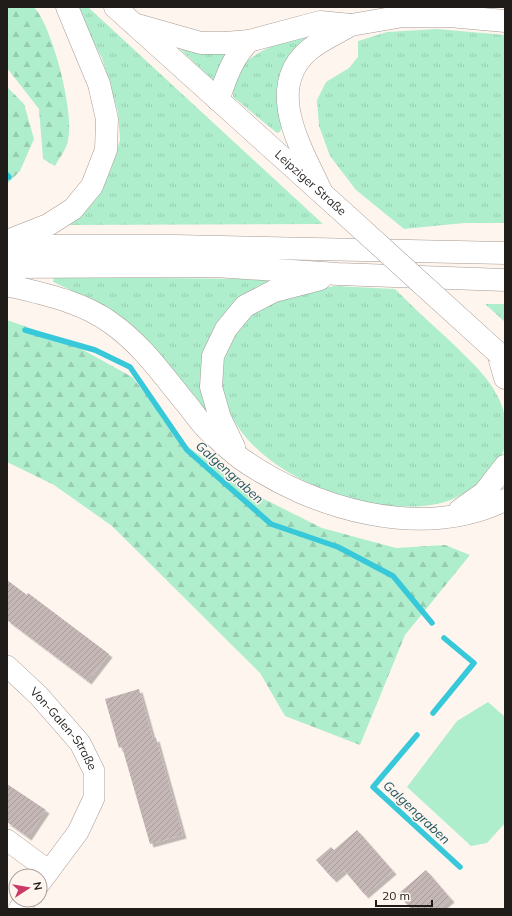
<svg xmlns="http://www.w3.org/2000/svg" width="512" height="916" font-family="Mulish,sans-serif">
  <defs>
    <pattern id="grass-tufts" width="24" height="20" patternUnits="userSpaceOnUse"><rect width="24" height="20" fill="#afeecd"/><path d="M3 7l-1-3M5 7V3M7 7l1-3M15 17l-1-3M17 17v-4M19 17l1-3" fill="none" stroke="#96ccaf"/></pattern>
    <pattern id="forest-firs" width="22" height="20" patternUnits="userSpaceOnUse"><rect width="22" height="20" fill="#afeecd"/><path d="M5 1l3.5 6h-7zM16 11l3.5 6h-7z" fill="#96ccaf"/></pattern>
    <pattern id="building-hatch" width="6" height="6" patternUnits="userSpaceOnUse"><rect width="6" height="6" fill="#c5b7b5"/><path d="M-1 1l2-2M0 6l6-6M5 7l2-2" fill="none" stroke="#a99d9b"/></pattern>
    <filter id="shadow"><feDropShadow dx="3.5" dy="3.5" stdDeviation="0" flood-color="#0004"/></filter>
  </defs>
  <rect width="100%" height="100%" fill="#fff5ef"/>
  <g fill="url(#grass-tufts)">
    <polygon points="74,7 88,7 323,224 67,225 84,213 100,194 111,169 120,140 118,112 102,58"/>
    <polygon points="437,29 505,35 505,223 464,223 404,229 356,190 330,156 319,126 317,100 326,82 349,68 358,57 358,41 387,32"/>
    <polygon points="319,32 278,105 282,126 280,132 277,133 233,97 233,87 245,62 260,52 278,43"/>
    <polygon points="181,47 227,51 215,82 180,49"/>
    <polygon points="54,277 265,279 269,282 230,311 210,420 140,334 121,317 103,305 53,282"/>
    <path d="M 334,286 L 395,289 C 412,306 430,323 448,339 C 467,358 489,376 500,401 C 511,427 508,460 485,478 C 471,489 458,499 441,503 C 361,523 200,458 224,356 C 225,353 225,349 226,345 C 229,341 252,311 256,308 C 261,305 268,304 274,302 C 294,295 313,290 334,286 Z"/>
    <polygon points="485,304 505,304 505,322"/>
  </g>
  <g fill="url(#forest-firs)">
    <path d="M 7,7 L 34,7 C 53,28 75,114 68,141 C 66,150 59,158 55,166 L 43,159 L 39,109 L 7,68 Z"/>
    <polygon points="7,87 24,104 34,139 20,171 7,184"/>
    <polygon points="7,320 67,341 132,377 187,446 250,492 322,528 396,548 445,545 470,555 405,635 360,745 285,716 260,673 112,526 54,485 7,462"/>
  </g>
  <polygon fill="#afeecd" points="488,702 505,717 505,823 487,843 471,846 407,787 457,721"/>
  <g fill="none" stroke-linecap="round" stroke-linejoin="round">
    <g stroke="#37c8da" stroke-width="5.5">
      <polyline points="7,175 9,177"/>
      <polyline points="25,330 95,350 130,367 187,450 271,524 338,547 393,576 432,623"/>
      <polyline points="433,713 474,663 444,638"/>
      <polyline points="417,735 373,787 460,867"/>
    </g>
  </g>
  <g fill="url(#building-hatch)" filter="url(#shadow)">
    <polygon points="7,580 27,595 28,593 109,654 88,681 7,620"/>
    <polygon points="139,689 153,739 156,738 183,835 150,844 122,747 119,748 105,699"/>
    <polygon points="7,784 46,810 28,837 7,822"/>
    <polygon points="357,830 393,871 365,895 344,870 333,879 316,860 331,847 334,850"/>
    <polygon points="426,870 451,899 439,909 411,909 398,894"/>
  </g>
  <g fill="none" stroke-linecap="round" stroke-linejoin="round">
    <defs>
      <g id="minor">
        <path id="s1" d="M 7,666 L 39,696 L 80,743 L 94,771 L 94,798 L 78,832 L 40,883"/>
        <polyline points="7,840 49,871"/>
        <polyline points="19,909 26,900"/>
      </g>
      <g id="major">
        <path id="s2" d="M 115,7 L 345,214"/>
      </g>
      <g id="highway">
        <polyline points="134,24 201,43 225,43 249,41 320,22 351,25 403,16 449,16 505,21"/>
        <path d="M 218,100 C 227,76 231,60 249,41"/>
        <path d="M 322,193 C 303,151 263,89 309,50 C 321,40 337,33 351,25"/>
        <polyline points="7,241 48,225 73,209 92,186 106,150 107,119 99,84 67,7"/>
        <polyline points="7,246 175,246 505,253"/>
        <polyline points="7,267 215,266 338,274 505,280"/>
        <path d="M 7,285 C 43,294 81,301 111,323 C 141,344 162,374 185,402 C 192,410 198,420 206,428 C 217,438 228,449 240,458 C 312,509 422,541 505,500"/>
        <polyline points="498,353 505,378"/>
        <polyline points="234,447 220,418 211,387 213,356 226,329 245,306 274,291 320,279"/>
        <polyline points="460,510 484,493 505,466"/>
      </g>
    </defs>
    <use href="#minor" stroke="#a59a93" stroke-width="22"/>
    <use href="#major" stroke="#a59a93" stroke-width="23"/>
    <use href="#highway" stroke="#a59a93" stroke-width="23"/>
    <use href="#minor" stroke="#fff" stroke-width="21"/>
    <use href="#major" stroke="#fff" stroke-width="22"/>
    <use href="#highway" stroke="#fff" stroke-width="22"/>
    <defs>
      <polyline id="major-bridge" points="345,214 498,353"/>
    </defs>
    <use href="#major-bridge" stroke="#a59a93" stroke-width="23" stroke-linecap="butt"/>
    <use href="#major-bridge" stroke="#fff" stroke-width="22"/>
  </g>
  <g text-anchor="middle" stroke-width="3" stroke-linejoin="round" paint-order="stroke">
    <g font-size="12" fill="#201c19" stroke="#fff5ef">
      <text dy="4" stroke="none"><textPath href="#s2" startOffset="263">Leipziger Straße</textPath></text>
      <text dy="4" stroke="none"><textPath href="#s1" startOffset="85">Von-Galen-Straße</textPath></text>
    </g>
    <g font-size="13" font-style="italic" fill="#205961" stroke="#fff5ef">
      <text transform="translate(230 472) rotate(42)" y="5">Galgengraben</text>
      <text transform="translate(417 812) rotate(43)" y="5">Galgengraben</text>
    </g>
  </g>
  <rect width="512" height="916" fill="none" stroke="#201c19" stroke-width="16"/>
  <g transform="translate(28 888) rotate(78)"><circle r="19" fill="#fff5ef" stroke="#a69e99"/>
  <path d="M0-3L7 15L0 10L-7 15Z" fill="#c93b66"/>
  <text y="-6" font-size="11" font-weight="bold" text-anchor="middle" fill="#201c19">N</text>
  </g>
  <path d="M376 900v6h56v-6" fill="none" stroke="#201c19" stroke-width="2"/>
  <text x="382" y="900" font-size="12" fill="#201c19" stroke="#fff5ef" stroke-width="3" paint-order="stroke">20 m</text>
</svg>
